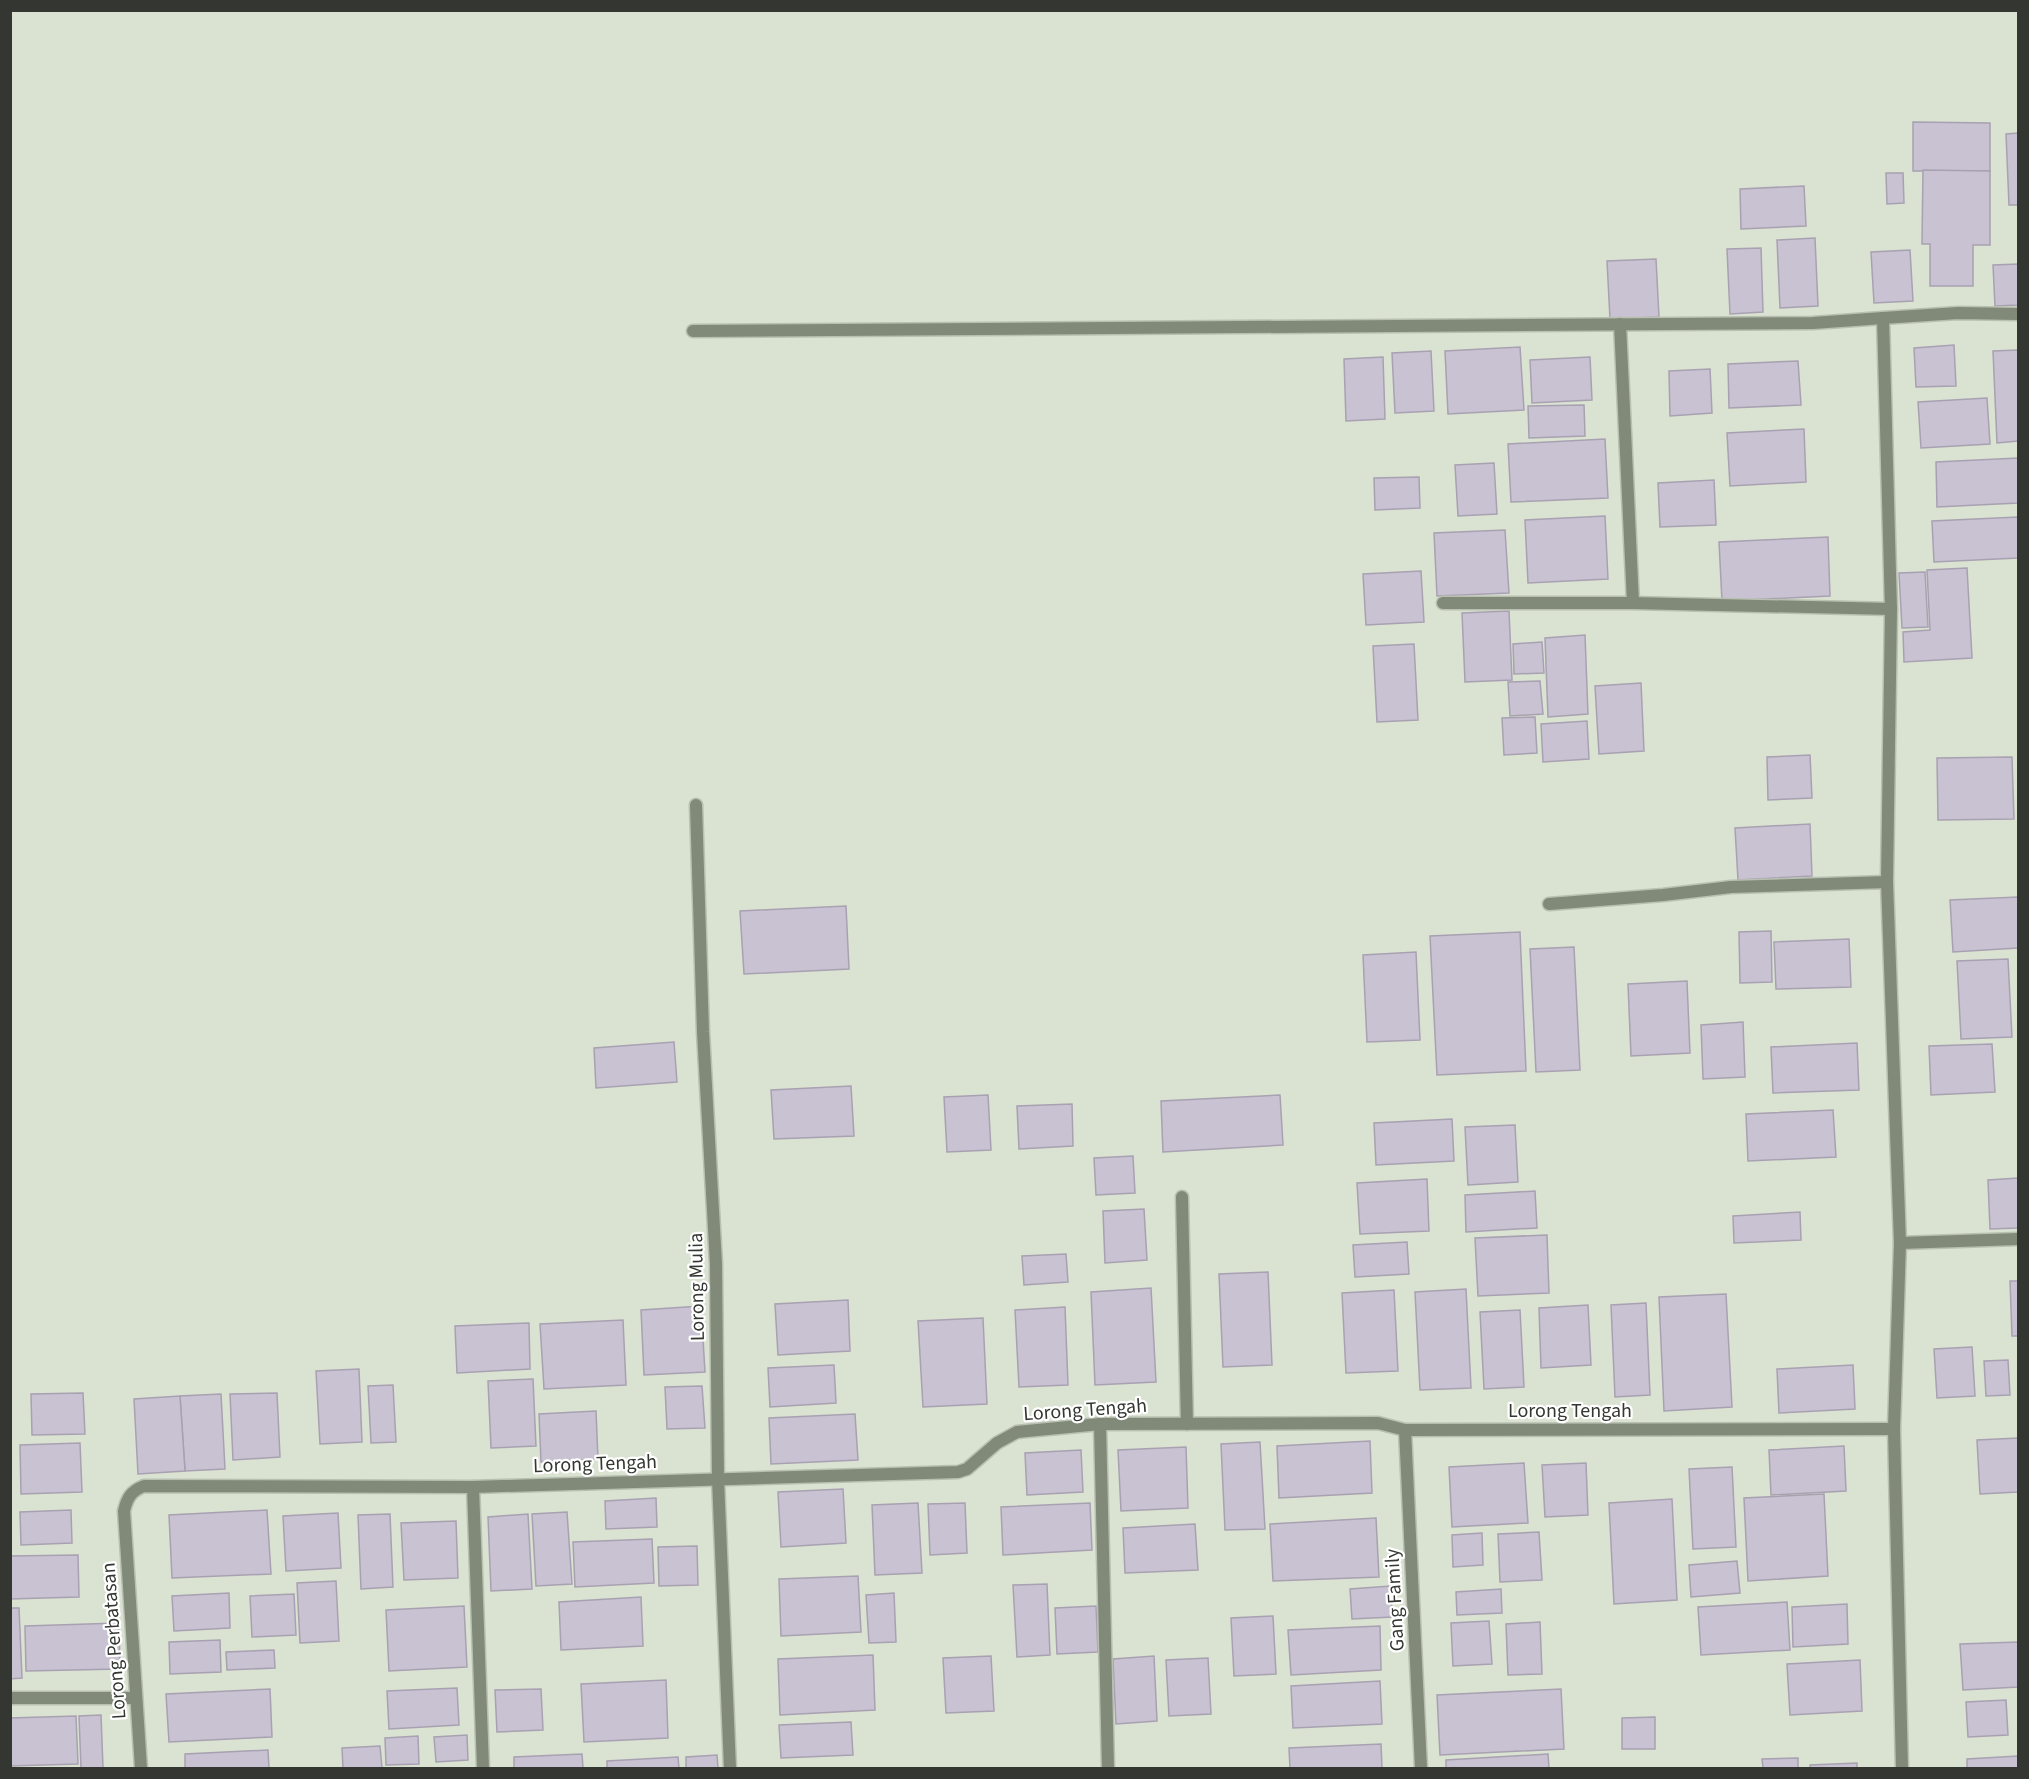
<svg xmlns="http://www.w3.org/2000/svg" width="2029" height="1779" font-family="'Source Sans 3',sans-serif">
  <rect width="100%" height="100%" fill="#dae2d2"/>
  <g fill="#c8c2d2" stroke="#a8a1b1" stroke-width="1.5">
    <polygon points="1913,122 1990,123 1990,171 1913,171"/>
    <polygon points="2018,133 2018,205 2009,205 2006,134"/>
    <polygon points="1923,170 1990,171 1990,245 1973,245 1973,286 1930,286 1930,244 1922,244"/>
    <polygon points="1886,173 1903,173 1904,203 1887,204"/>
    <polygon points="1804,186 1806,226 1741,229 1740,189"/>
    <polygon points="1815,238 1818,306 1780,308 1777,240"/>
    <polygon points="1761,248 1763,312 1730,314 1727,249"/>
    <polygon points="1910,250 1913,301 1874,303 1871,252"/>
    <polygon points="1656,259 1659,317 1610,319 1607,261"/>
    <polygon points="2018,264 2018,305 1995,306 1993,265"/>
    <polygon points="1954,345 1956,386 1916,387 1914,348"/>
    <polygon points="1520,347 1524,410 1448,414 1445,351"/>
    <polygon points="2018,350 2018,441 1997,443 1993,351"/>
    <polygon points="1431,351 1434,411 1395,413 1392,353"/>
    <polygon points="1383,357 1385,419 1346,421 1344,359"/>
    <polygon points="1590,357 1592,400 1532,403 1530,360"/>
    <polygon points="1798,361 1801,405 1729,408 1728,364"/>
    <polygon points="1710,369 1712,413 1670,416 1669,371"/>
    <polygon points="1987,398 1990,444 1921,448 1918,402"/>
    <polygon points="1584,405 1585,436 1529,438 1528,406"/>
    <polygon points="1804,429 1806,482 1730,486 1727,433"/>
    <polygon points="1605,439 1608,498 1511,502 1508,444"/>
    <polygon points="2018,458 2018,503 1937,507 1936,462"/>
    <polygon points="1494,463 1497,514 1458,516 1455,465"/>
    <polygon points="1419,477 1420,508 1375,510 1374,478"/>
    <polygon points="1714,480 1716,525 1660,527 1658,483"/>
    <polygon points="1605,516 1608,579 1528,583 1525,520"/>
    <polygon points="2018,517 2018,558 1934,562 1932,521"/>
    <polygon points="1505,530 1509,593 1437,596 1434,533"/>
    <polygon points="1828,537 1830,596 1722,601 1719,542"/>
    <polygon points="1967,568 1972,658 1904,662 1903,632 1930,630 1927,570"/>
    <polygon points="1421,571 1424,622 1366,625 1363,574"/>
    <polygon points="1925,572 1928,627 1902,628 1899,573"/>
    <polygon points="1509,611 1512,680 1465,682 1462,613"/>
    <polygon points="1585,635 1588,714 1548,717 1545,638"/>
    <polygon points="1542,642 1544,673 1514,674 1513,644"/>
    <polygon points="1414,644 1418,720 1377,722 1373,646"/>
    <polygon points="1540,681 1543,714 1510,716 1508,682"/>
    <polygon points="1641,683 1644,751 1599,754 1595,686"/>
    <polygon points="1535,717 1537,753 1504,755 1502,718"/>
    <polygon points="1587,721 1589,759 1543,762 1541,724"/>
    <polygon points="1810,755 1812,798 1768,800 1767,757"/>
    <polygon points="2012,757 2014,819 1938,820 1937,758"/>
    <polygon points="1810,824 1812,876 1738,880 1735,828"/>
    <polygon points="2018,897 2018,948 1953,952 1950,900"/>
    <polygon points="846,906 849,969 744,974 740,911"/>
    <polygon points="1771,931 1772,982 1740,983 1739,932"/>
    <polygon points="1520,932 1526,1071 1437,1075 1430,936"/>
    <polygon points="1849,939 1851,987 1776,989 1774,942"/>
    <polygon points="1574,947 1580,1070 1536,1072 1530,949"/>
    <polygon points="1416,952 1420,1040 1367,1042 1363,955"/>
    <polygon points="2008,959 2012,1037 1961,1039 1957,961"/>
    <polygon points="1687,981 1690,1053 1631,1056 1628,984"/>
    <polygon points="1743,1022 1745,1077 1703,1079 1701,1025"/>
    <polygon points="674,1042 677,1082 596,1088 594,1048"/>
    <polygon points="1857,1043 1859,1090 1773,1093 1771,1047"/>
    <polygon points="1992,1044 1995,1092 1931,1095 1929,1046"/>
    <polygon points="851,1086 854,1136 774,1139 771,1090"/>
    <polygon points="988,1095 991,1150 947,1152 944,1097"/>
    <polygon points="1280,1095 1283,1145 1163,1152 1161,1101"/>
    <polygon points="1072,1104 1073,1146 1019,1149 1017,1106"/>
    <polygon points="1833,1110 1836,1157 1748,1161 1746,1114"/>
    <polygon points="1452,1119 1454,1161 1376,1165 1374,1123"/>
    <polygon points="1515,1125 1518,1182 1468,1185 1465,1127"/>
    <polygon points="1133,1156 1135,1193 1096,1195 1094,1158"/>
    <polygon points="2018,1178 2018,1228 1990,1229 1988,1180"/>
    <polygon points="1427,1179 1429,1231 1360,1234 1357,1183"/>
    <polygon points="1535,1191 1537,1228 1466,1232 1465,1195"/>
    <polygon points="1144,1209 1147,1260 1105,1263 1103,1211"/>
    <polygon points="1800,1212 1801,1240 1734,1243 1733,1216"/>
    <polygon points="1547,1235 1549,1293 1478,1296 1475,1238"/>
    <polygon points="1407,1242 1409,1274 1355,1277 1353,1245"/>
    <polygon points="1066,1254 1068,1282 1024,1285 1022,1256"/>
    <polygon points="1268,1272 1272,1365 1223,1367 1219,1274"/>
    <polygon points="2010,1281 2018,1281 2018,1336 2012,1336"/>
    <polygon points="1151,1288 1156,1382 1095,1385 1091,1292"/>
    <polygon points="1466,1289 1471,1388 1420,1390 1415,1292"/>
    <polygon points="1394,1290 1398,1371 1346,1373 1342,1293"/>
    <polygon points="1726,1294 1732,1407 1664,1411 1659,1297"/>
    <polygon points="848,1300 850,1351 778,1355 775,1304"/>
    <polygon points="1646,1303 1650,1395 1615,1397 1611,1305"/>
    <polygon points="1588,1305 1591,1365 1541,1368 1539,1308"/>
    <polygon points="701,1306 705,1372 644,1375 641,1310"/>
    <polygon points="1065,1307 1068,1385 1019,1387 1015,1310"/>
    <polygon points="1520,1310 1524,1387 1484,1389 1480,1312"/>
    <polygon points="983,1318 987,1404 923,1407 918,1321"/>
    <polygon points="623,1320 626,1385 544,1389 540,1324"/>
    <polygon points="529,1323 530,1369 457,1373 455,1326"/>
    <polygon points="1972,1347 1975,1396 1937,1398 1934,1349"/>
    <polygon points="2008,1360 2010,1395 1986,1396 1984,1361"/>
    <polygon points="834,1365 836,1403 770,1407 768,1368"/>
    <polygon points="1853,1365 1855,1409 1779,1413 1777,1369"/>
    <polygon points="359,1369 362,1442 320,1444 316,1371"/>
    <polygon points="533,1379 536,1446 491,1448 488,1381"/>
    <polygon points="393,1385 396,1442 371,1443 368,1386"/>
    <polygon points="702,1386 705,1428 667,1429 665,1387"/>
    <polygon points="83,1393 85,1434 32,1435 31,1394"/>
    <polygon points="277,1393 280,1457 233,1460 230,1394"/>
    <polygon points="221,1394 225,1469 185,1471 180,1396"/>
    <polygon points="180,1396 185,1471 138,1474 134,1399"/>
    <polygon points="596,1411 598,1459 541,1462 539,1414"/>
    <polygon points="855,1414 858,1460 771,1464 769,1418"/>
    <polygon points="2018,1438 2018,1492 1980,1494 1977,1440"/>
    <polygon points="1370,1441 1372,1493 1279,1498 1277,1446"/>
    <polygon points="1260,1442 1265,1529 1225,1530 1221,1444"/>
    <polygon points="80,1443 82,1492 21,1494 20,1445"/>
    <polygon points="1844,1446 1846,1491 1771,1495 1769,1450"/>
    <polygon points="1186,1447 1188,1508 1121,1511 1118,1450"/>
    <polygon points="1081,1450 1083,1492 1027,1495 1025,1453"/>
    <polygon points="1524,1463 1528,1523 1452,1527 1449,1467"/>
    <polygon points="1586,1463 1588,1515 1545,1517 1542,1465"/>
    <polygon points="1732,1467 1736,1547 1693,1549 1689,1469"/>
    <polygon points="843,1489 846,1543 781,1547 778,1492"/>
    <polygon points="1824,1494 1828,1576 1748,1581 1744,1498"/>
    <polygon points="656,1498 657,1527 606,1529 605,1501"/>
    <polygon points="1672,1499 1677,1600 1614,1604 1609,1503"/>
    <polygon points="918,1503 922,1573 875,1575 872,1505"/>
    <polygon points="965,1503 967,1553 930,1555 928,1504"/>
    <polygon points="1090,1503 1092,1550 1003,1555 1001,1507"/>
    <polygon points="71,1510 72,1543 21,1545 20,1512"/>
    <polygon points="267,1510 271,1574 172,1578 169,1515"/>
    <polygon points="567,1512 572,1584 536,1586 532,1514"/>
    <polygon points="338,1513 341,1568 286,1571 283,1516"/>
    <polygon points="390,1514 393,1587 361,1589 358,1515"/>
    <polygon points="528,1514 532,1589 491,1591 488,1517"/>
    <polygon points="1376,1518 1379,1577 1273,1581 1270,1524"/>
    <polygon points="456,1521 458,1578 404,1580 401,1523"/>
    <polygon points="1195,1524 1198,1570 1125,1573 1123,1528"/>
    <polygon points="1539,1532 1542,1580 1500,1582 1498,1534"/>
    <polygon points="1482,1533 1483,1565 1453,1567 1452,1535"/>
    <polygon points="652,1539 654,1583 575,1587 573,1542"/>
    <polygon points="697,1546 698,1585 659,1586 658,1547"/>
    <polygon points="78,1555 79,1597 10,1599 10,1556"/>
    <polygon points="1737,1561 1740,1593 1691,1597 1689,1565"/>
    <polygon points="858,1576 861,1632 781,1636 779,1579"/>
    <polygon points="336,1581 339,1641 300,1643 297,1583"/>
    <polygon points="1047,1584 1050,1655 1017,1657 1013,1585"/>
    <polygon points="1391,1586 1392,1617 1352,1619 1350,1589"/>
    <polygon points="1501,1589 1502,1613 1457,1615 1456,1592"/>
    <polygon points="229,1593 230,1628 174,1631 172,1596"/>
    <polygon points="894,1593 896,1642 869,1643 866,1595"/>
    <polygon points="294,1594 296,1635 252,1637 250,1596"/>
    <polygon points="641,1597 643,1646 561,1650 559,1602"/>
    <polygon points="1787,1602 1790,1650 1701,1655 1698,1607"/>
    <polygon points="1847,1604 1848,1644 1793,1647 1792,1607"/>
    <polygon points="464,1606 467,1667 389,1671 386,1610"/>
    <polygon points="1096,1606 1098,1652 1057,1654 1055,1608"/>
    <polygon points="10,1608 19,1608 22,1678 10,1679"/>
    <polygon points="1273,1616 1276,1674 1234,1676 1231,1618"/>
    <polygon points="1489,1621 1492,1664 1453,1666 1451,1623"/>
    <polygon points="1540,1622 1542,1674 1508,1675 1506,1624"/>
    <polygon points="119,1623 120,1669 26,1671 25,1626"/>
    <polygon points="1380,1626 1381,1670 1291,1675 1288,1630"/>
    <polygon points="220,1640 221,1672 170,1674 169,1642"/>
    <polygon points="2018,1642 2018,1687 1963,1690 1960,1644"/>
    <polygon points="274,1650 275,1668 227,1670 226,1652"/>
    <polygon points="873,1655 875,1710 780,1715 778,1659"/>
    <polygon points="991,1656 994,1711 946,1713 943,1658"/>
    <polygon points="1154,1656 1157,1721 1116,1724 1113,1659"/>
    <polygon points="1208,1658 1211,1714 1169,1716 1166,1660"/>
    <polygon points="1860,1660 1862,1711 1790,1715 1787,1664"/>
    <polygon points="666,1680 668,1738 584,1742 581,1684"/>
    <polygon points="1380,1681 1382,1724 1293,1728 1291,1686"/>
    <polygon points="457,1688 459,1725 389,1729 387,1691"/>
    <polygon points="270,1689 272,1737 169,1742 166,1694"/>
    <polygon points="541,1689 543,1730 497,1732 495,1690"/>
    <polygon points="1561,1689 1564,1749 1440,1755 1437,1695"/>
    <polygon points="2006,1700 2008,1735 1968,1737 1966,1702"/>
    <polygon points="101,1715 103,1768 81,1768 79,1716"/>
    <polygon points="76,1716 78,1764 10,1766 10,1718"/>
    <polygon points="1655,1717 1655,1749 1622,1749 1622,1718"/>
    <polygon points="851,1722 853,1755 781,1758 779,1725"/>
    <polygon points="467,1735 468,1760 436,1762 434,1737"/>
    <polygon points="418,1736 419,1764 386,1765 385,1738"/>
    <polygon points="1381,1744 1382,1768 1290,1768 1289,1748"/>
    <polygon points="380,1746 382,1768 343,1768 342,1748"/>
    <polygon points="268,1750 269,1768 185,1768 185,1754"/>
    <polygon points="582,1754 583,1768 514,1768 514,1757"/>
    <polygon points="1548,1754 1549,1768 1446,1768 1446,1760"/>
    <polygon points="717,1755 718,1768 686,1768 686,1757"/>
    <polygon points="2018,1756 2018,1768 1967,1768 1967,1759"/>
    <polygon points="678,1757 679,1768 607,1768 607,1761"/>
    <polygon points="1798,1758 1798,1768 1763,1768 1762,1759"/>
    <polygon points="1857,1763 1857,1768 1810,1768 1810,1765"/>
  </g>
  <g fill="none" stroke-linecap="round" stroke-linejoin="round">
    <defs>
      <g id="street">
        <polyline points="1620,324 1633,603"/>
        <polyline points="693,331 1813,323 1883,318"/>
        <polyline points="1443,603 1633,603 1891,609"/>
        <polyline points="696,805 703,1032 716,1264 718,1479 730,1768"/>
        <polyline points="1549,904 1663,895 1731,887 1887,882"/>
        <polyline points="1182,1197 1187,1424"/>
        <polyline points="1900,1243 2018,1239"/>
        <polyline points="1100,1424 1108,1768"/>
        <polyline points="1405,1430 1421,1768"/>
        <polyline points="473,1487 483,1768"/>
        <polyline points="10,1698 135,1698"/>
        <path d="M 141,1768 L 124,1511 C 127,1498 131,1491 144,1486 L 473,1487 L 958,1472 L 967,1469 L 997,1443 L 1017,1432 L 1027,1431 L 1100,1424 L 1378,1423 L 1405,1430 L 1894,1429"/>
        <polyline points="1902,1768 1894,1429 1900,1243 1887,882 1891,609 1883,318 1958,313 2018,314"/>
      </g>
    </defs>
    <use href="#street" stroke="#b9c0b2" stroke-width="15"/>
    <use href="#street" stroke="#818a79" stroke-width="12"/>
  </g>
  <g text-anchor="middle" stroke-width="4.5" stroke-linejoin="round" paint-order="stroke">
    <g font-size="20" fill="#343731" stroke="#fff">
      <text transform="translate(696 1287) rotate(-91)" y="7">Lorong Mulia</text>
      <text transform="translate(1085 1409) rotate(-4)" y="7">Lorong Tengah</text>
      <text x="1570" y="1417">Lorong Tengah</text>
      <text transform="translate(595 1463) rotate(-2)" y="7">Lorong Tengah</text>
      <text transform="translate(1394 1600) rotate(-93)" y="7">Gang Family</text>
      <text transform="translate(113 1641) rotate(-94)" y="7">Lorong Perbatasan</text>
    </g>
  </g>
  <rect width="2029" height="1779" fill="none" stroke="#343731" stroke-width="24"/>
</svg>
